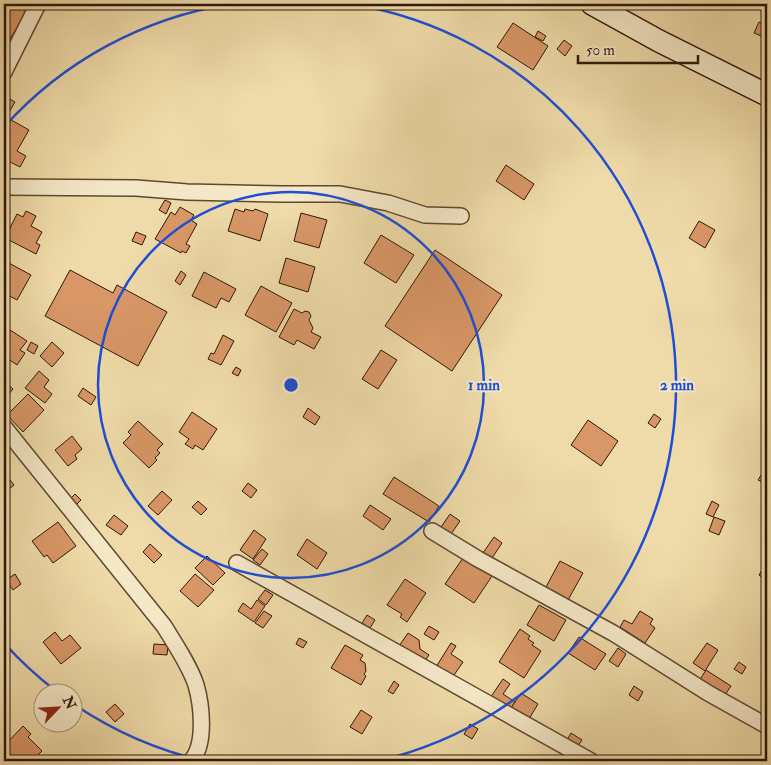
<svg xmlns="http://www.w3.org/2000/svg" width="771" height="765" font-family="'IM FELL Double Pica',serif">
  <rect width="100%" height="100%" fill="#efdba9"/>
  <filter id="stains"><feTurbulence type="fractalNoise" baseFrequency=".004" numOctaves="4"/><feColorMatrix values="0 0 0 0 .2 0 0 0 0 .09 0 0 0 0 .02 0 0 0 .5 -.17"/></filter>
  <radialGradient id="worn" r=".72"><stop offset=".6" stop-color="#630" stop-opacity="0"/><stop offset="1" stop-color="#630" stop-opacity=".3"/></radialGradient>
  <g fill="#d99767" stroke="#2e1808">
    <polygon points="4,4 31,4 10,39 4,35"/>
    <polygon points="759,22 767,25 766,38 754,33"/>
    <polygon points="513,23 548,46 533,70 497,47"/>
    <polygon points="538,31 546,36 543,41 535,37"/>
    <polygon points="564,40 572,46 565,56 557,49"/>
    <polygon points="6,97 15,102 8,114 4,112 4,100"/>
    <polygon points="4,116 29,130 17,151 26,156 20,167 8,161 6,165 4,163"/>
    <polygon points="506,165 534,184 524,200 496,181"/>
    <polygon points="165,200 171,203 166,214 159,210"/>
    <polygon points="180,207 194,215 191,220 197,224 186,244 190,246 186,253 182,251 181,253 155,239 171,212 175,215"/>
    <polygon points="235,209 244,212 245,209 253,211 255,209 268,214 260,241 228,231"/>
    <polygon points="26,211 36,216 31,226 42,232 36,243 40,245 36,254 5,238 17,214 23,217"/>
    <polygon points="301,213 327,220 319,248 294,241"/>
    <polygon points="699,221 715,230 705,248 689,238"/>
    <polygon points="136,232 146,236 142,245 132,241"/>
    <polygon points="381,235 414,255 396,283 364,263"/>
    <polygon points="435,250 502,295 452,371 385,326"/>
    <polygon points="286,258 315,267 308,292 279,283"/>
    <polygon points="7,262 31,275 17,300 4,293 4,268"/>
    <polygon points="70,270 113,293 117,285 167,312 138,366 45,316"/>
    <polygon points="181,271 186,275 180,285 175,281"/>
    <polygon points="204,272 236,289 229,302 221,298 216,308 192,296"/>
    <polygon points="261,286 292,303 276,332 245,315"/>
    <polygon points="294,309 302,313 305,311 309,312 311,316 309,320 313,328 311,332 321,337 314,349 297,340 294,345 279,337"/>
    <polygon points="7,328 27,341 20,350 25,353 17,365 4,356 4,332"/>
    <polygon points="223,335 234,341 221,365 208,359 211,353 214,354"/>
    <polygon points="31,342 38,346 34,354 27,350"/>
    <polygon points="52,342 64,353 52,367 40,356"/>
    <polygon points="381,350 397,360 378,389 362,379"/>
    <polygon points="236,367 241,370 238,376 232,373"/>
    <polygon points="39,371 49,380 44,387 52,394 45,403 25,388"/>
    <polygon points="4,381 13,389 4,400"/>
    <polygon points="83,388 96,397 91,405 78,396"/>
    <polygon points="28,394 44,410 23,432 7,415"/>
    <polygon points="308,408 320,417 315,425 303,417"/>
    <polygon points="192,412 217,429 203,450 195,445 193,449 185,444 189,439 179,432"/>
    <polygon points="654,414 661,419 655,428 648,423"/>
    <polygon points="588,420 618,441 601,466 571,445"/>
    <polygon points="138,421 163,444 157,450 160,453 155,458 157,460 149,468 123,443 131,435 128,432"/>
    <polygon points="72,436 82,449 75,455 77,459 68,466 55,450"/>
    <polygon points="766,467 767,467 767,485 758,480"/>
    <polygon points="6,475 14,485 4,493 4,477"/>
    <polygon points="394,477 439,506 429,522 383,494"/>
    <polygon points="248,483 257,490 251,498 242,491"/>
    <polygon points="162,491 172,500 158,515 148,506"/>
    <polygon points="75,494 81,500 76,505 70,499"/>
    <polygon points="198,501 207,509 201,515 192,507"/>
    <polygon points="712,501 719,505 713,517 706,514"/>
    <polygon points="370,505 391,519 383,530 363,516"/>
    <polygon points="450,514 460,521 449,537 439,530"/>
    <polygon points="114,515 128,526 121,535 106,525"/>
    <polygon points="714,517 725,521 719,535 709,531"/>
    <polygon points="58,522 76,546 53,563 47,555 44,557 32,541"/>
    <polygon points="254,530 266,539 253,559 240,550"/>
    <polygon points="494,537 502,543 492,558 483,553"/>
    <polygon points="307,539 327,553 317,569 297,555"/>
    <polygon points="150,544 162,555 154,563 143,552"/>
    <polygon points="262,549 268,554 260,565 253,560"/>
    <polygon points="207,556 225,573 213,585 195,568"/>
    <polygon points="463,558 492,576 474,603 445,584"/>
    <polygon points="560,561 583,573 568,600 546,587"/>
    <polygon points="767,562 767,581 759,575"/>
    <polygon points="15,574 21,584 13,590 6,580"/>
    <polygon points="195,574 214,590 198,607 180,591"/>
    <polygon points="405,579 426,593 407,622 400,617 402,614 387,605"/>
    <polygon points="265,590 273,595 266,605 258,599"/>
    <polygon points="257,600 265,606 254,622 238,611 243,603 251,609"/>
    <polygon points="539,605 566,620 554,641 527,625"/>
    <polygon points="264,611 272,616 263,628 255,623"/>
    <polygon points="640,611 653,619 650,624 655,628 645,643 620,627 624,620 632,624"/>
    <polygon points="367,615 375,620 370,628 362,623"/>
    <polygon points="429,626 439,632 434,640 424,634"/>
    <polygon points="520,629 530,636 528,639 534,643 532,645 541,651 524,678 499,662"/>
    <polygon points="55,632 62,641 70,635 81,648 61,664 43,642"/>
    <polygon points="408,633 419,640 420,649 429,655 422,665 397,649"/>
    <polygon points="579,637 606,654 595,670 568,653"/>
    <polygon points="299,638 307,642 303,648 296,644"/>
    <polygon points="451,643 456,646 451,654 463,662 452,678 436,667"/>
    <polygon points="707,643 718,650 705,671 693,663"/>
    <polygon points="154,644 168,645 167,655 153,654"/>
    <polygon points="345,645 363,655 360,660 365,663 366,671 364,674 366,676 361,685 331,668"/>
    <polygon points="618,648 626,654 618,667 609,661"/>
    <polygon points="739,662 746,667 742,674 734,669"/>
    <polygon points="706,670 731,686 723,698 699,681"/>
    <polygon points="503,679 510,684 503,694 515,702 509,711 490,698"/>
    <polygon points="394,681 399,685 393,694 388,691"/>
    <polygon points="634,686 643,692 638,701 629,695"/>
    <polygon points="521,693 538,704 529,719 511,708"/>
    <polygon points="115,704 124,714 115,722 106,712"/>
    <polygon points="361,710 372,717 362,734 350,727"/>
    <polygon points="470,724 478,729 472,739 464,734"/>
    <polygon points="23,726 31,734 28,737 42,751 32,761 7,761 4,760 4,746"/>
    <polygon points="571,733 582,740 577,747 567,740"/>
  </g>
  <g fill="none" stroke-linecap="round" stroke-linejoin="round">
    <defs>
      <g id="minor">
        <polyline points="4,72 38,4"/>
        <polyline points="4,187 136,188 187,192 281,194 340,194 388,203 425,215 461,216"/>
        <path d="M 4,427 L 164,626 C 175,644 190,666 196,685 C 202,706 206,745 191,761"/>
        <polyline points="432,531 478,559 613,633 708,693 767,726"/>
        <polyline points="237,563 591,761"/>
      </g>
      <polyline id="secondary" points="592,4 659,41 767,95"/>
    </defs>
    <use href="#minor" stroke="#5e4930" stroke-width="18"/>
    <use href="#secondary" stroke="#2e1808" stroke-width="24"/>
    <use href="#minor" stroke="#f5e8c7" stroke-width="15"/>
    <use href="#secondary" stroke="#f5e8c7" stroke-width="21"/>
  </g>
  <g fill="none" stroke="#1d4ed8" stroke-width="2.5">
    <circle cx="291" cy="385" r="193"/>
    <path d="M204 761A386 386 0 0 1 75 705M56 691A386 386 0 0 1 4 643M4 127A386 386 0 0 1 231 4M351 4A386 386 0 0 1 378 761"/>
  </g>
  <circle cx="291" cy="385" r="8" fill="#1d4ed8" stroke="#f5e8c7" stroke-width="2.5"/>
  <g font-size="15" text-anchor="middle" font-weight="bold" fill="#1d4ed8" stroke="#f5e8c7" stroke-width="4" stroke-linejoin="round" paint-order="stroke">
    <text x="484" y="390">1 min</text>
    <text x="677" y="390">2 min</text>
  </g>
  <rect width="771" height="765" fill="none" stroke="#efdba9" stroke-width="20"/>
  <rect x="5" y="5" width="761" height="755" fill="none" stroke="#2e1808" stroke-width="2.5"/>
  <rect x="10" y="10" width="751" height="745" fill="none" stroke="#2e1808"/>
  <g transform="translate(58 708) rotate(65)"><circle r="24" fill="#f5e8c7" stroke="#a5957b"/>
  <path d="M0-4L9 19L0 12L-9 19Z" fill="#8f2418"/>
  <text y="-8" font-size="14" font-weight="bold" text-anchor="middle" fill="#2e1808">N</text>
  </g>
  <path d="M578 55v8h120v-8" fill="none" stroke="#2e1808" stroke-width="2.5"/>
  <text x="586" y="55" font-size="15" fill="#2e1808" stroke="#f5e8c7" stroke-width="4" paint-order="stroke">50 m</text>
  <rect width="100%" height="100%" filter="url(#stains)"/>
  <rect width="100%" height="100%" fill="url(#worn)"/>
</svg>
